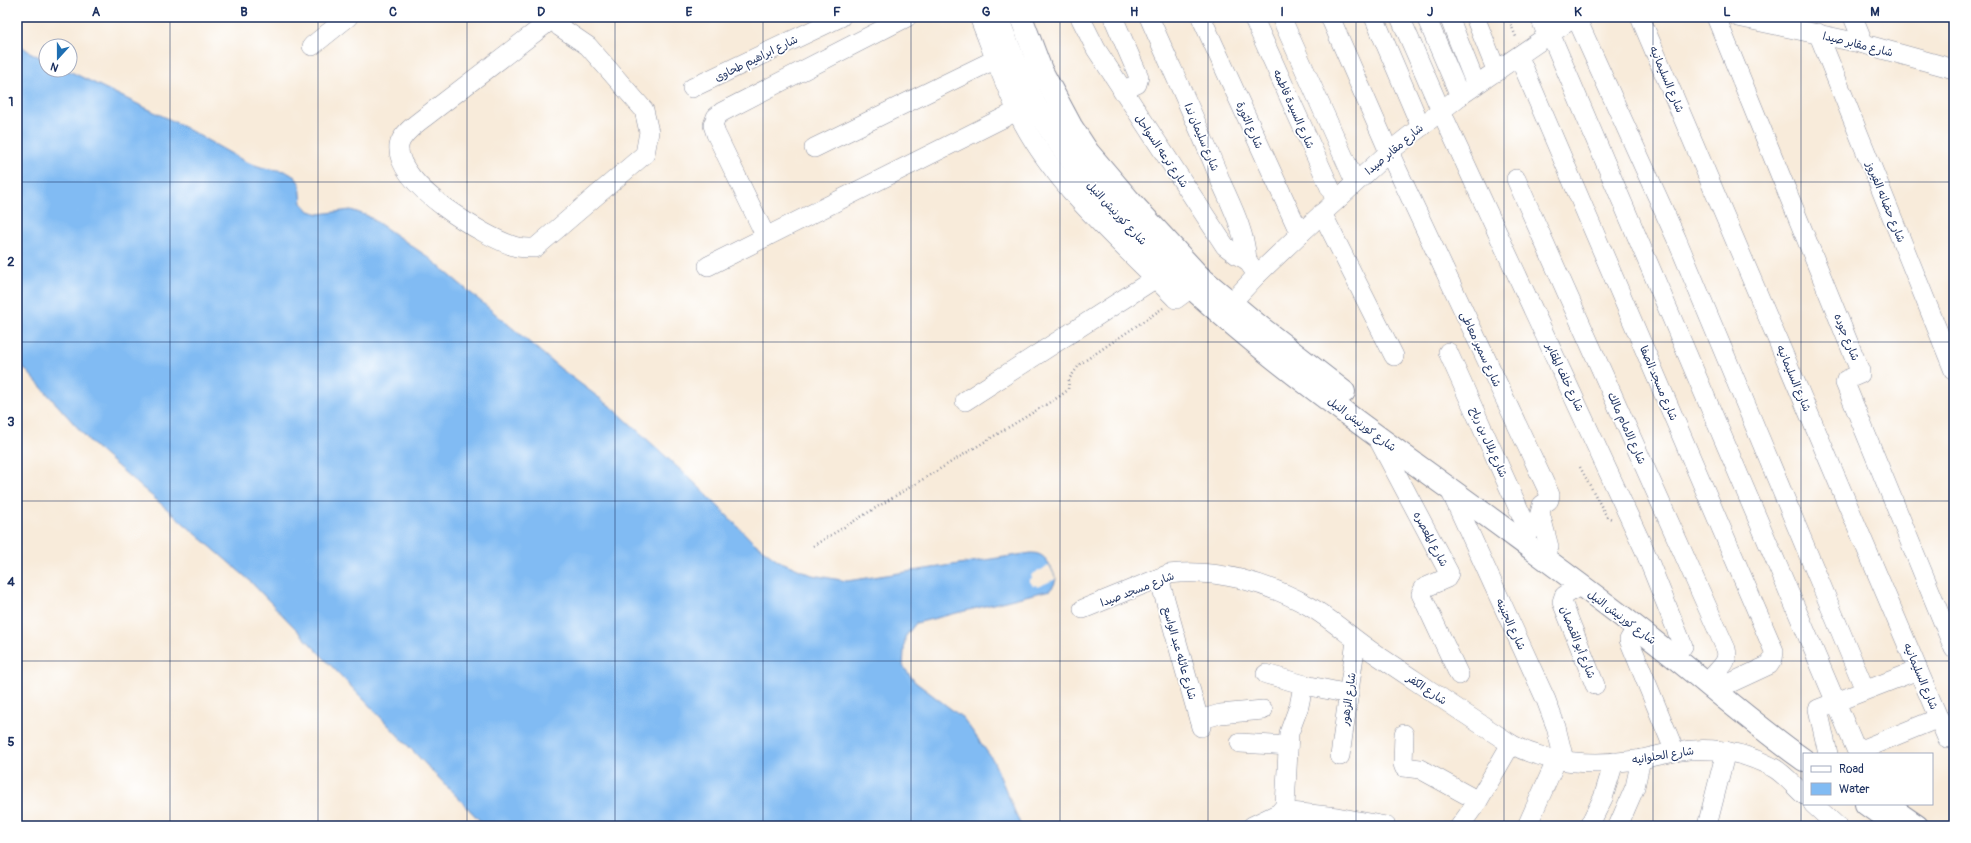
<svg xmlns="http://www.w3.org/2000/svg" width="1971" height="843" font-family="Pangolin,'Playpen Sans Arabic',sans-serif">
  <rect width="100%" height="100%" fill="#fff"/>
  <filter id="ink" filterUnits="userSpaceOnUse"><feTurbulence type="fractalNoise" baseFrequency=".025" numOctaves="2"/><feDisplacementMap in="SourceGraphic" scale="8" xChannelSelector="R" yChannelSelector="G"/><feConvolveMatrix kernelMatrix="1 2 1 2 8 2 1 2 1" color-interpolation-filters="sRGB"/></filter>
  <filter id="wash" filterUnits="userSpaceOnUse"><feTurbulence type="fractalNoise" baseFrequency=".012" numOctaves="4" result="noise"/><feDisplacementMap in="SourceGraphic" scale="16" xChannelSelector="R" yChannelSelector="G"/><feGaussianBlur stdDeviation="0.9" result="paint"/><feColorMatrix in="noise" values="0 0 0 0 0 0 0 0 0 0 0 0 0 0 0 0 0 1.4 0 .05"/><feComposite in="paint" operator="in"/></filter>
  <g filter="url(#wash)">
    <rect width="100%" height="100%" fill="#f8ebda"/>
    <path fill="#81bbf3" stroke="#4e75a8" d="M 17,43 L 31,53 L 46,60 L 46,70 L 67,70 L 175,122 L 246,162 L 264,168 L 285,171 L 295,177 L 300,184 L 302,203 L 309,211 L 319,214 L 351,210 L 368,216 L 428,257 L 561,369 L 614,409 L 698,486 L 753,542 L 779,561 L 812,575 L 847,581 L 1031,553 C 1047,553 1050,566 1056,579 L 1054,585 L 1050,590 L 916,623 L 905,637 L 903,666 L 915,682 L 963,718 L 993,760 L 1021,826 L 485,826 L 248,579 L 94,446 L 17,360 Z"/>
    <polygon fill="#f8ebda" points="1049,565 1056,579 1037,587 1036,585 1033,586 1029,580 1032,578 1031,575"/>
  </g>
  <g filter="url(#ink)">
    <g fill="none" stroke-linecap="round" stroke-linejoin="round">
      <defs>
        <g id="minor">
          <path d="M 979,17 C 993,52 1006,90 1023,123 C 1059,190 1124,246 1176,299 L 1191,288"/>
          <polyline points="1080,17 1096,49 1225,246 1237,255 1247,260 1257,275"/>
          <polyline points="1113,17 1139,77 1137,84 1122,91"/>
          <path d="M 1149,17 C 1173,72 1199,126 1221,182 C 1232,207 1245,232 1247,260"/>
          <polyline points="1201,17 1300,234"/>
          <polyline points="1253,17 1336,201"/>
          <polyline points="1281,17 1355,182"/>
          <polyline points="1330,17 1389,152 1550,495 1549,500 1542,505 1540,513 1549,547"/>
          <polyline points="1374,17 1421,127"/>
          <polyline points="1400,17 1441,111 1644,549 1683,646"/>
          <polyline points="1426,17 1460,96"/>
          <polyline points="1449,17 1476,85"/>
          <polyline points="1475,17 1497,72"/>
          <polyline points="1540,17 1547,35"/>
          <polyline points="1576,17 1677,240 1865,690"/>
          <polyline points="1640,17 1947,738"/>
          <polyline points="1716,17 1860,371 1860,374 1846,380 1845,383 1954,649"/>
          <polyline points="1738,17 1864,44 1954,69"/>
          <polyline points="1853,17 1864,44"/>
          <path d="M 554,18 L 560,27 L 588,46 L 644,110 L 649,132 L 645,154 L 535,248 C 529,248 522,248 517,247 C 485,238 395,184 399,146 C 401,134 416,124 425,117 L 555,17"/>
          <polyline points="1550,33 1858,754"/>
          <polyline points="1818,33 1954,371"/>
          <polyline points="312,46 348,17"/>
          <polyline points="1519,57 1774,651 1773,659 1769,665 1726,685"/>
          <polyline points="692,88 841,17"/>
          <polyline points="814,148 996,59"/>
          <path d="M 1516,179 L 1726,649 C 1729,661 1722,666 1714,675"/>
          <polyline points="1322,213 1394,356"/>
          <polyline points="766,237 716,134 713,125 716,117 722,112 907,17"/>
          <polyline points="708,266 1017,111"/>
          <polyline points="1231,303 1257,275 1300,234 1389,152 1460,96 1575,17"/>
          <polyline points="1448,352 1529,532"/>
          <polyline points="965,401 1156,278"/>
          <polyline points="1376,435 1449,573 1447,578 1424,588 1421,594 1459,675"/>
          <polyline points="1450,490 1546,700 1556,727 1564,760"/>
          <polyline points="1159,578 1201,727"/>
          <polyline points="1580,585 1564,596 1562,602 1595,685"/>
          <path d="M 1083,609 L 1169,574 C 1216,568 1268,583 1309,606 C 1333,620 1354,640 1377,655 C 1422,685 1466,715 1511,744 C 1547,764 1596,766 1636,760 C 1649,758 1662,754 1675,752 C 1708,746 1742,751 1772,767 C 1784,773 1794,786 1804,795"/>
          <polyline points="1636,628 1629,640 1675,752"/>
          <polyline points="1266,674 1305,685"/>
          <polyline points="1199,720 1220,714 1263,710"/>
          <polyline points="1404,734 1403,764 1404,767 1420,769 1478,801"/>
          <polyline points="1240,743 1288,746"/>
          <polyline points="1858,751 1939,718"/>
          <polyline points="1828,754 1818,709 1918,670"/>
          <polyline points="1340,756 1356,641"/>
          <polyline points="1813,804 1837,826"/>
          <polyline points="1282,811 1337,817 1386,826"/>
          <polyline points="1252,826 1279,813 1285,806 1289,733 1299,706 1303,686 1305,685 1349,694"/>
          <polyline points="1460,826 1478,801 1511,744"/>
          <polyline points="1527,826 1557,759"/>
          <polyline points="1589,826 1603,798 1614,762"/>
          <polyline points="1618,826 1635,787 1641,759"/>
          <polyline points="1707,826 1726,751"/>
        </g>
        <g id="major">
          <path d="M 997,17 C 1012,55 1026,93 1049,128 C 1072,165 1100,196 1130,227 C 1244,349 1384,439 1517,538 C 1563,572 1610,606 1655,642 C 1705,681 1752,723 1804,760"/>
          <polyline points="1021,17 1041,70 1071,126 1088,152 1129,200 1199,276 1259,326 1344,392"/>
          <polyline points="1866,804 1894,824"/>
          <polyline points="1885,804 1917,826"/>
        </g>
      </defs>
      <use href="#minor" stroke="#8a8d9c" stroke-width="20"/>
      <use href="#major" stroke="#8a8d9c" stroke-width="24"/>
      <g stroke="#8a8d9c" stroke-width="2.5" stroke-dasharray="1 3" stroke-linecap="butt">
        <polyline points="1508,17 1516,37"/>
        <polyline points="1580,467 1607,517 1612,519"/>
        <polyline points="813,546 1060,396 1068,390 1069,379 1080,364 1163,308"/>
      </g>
      <use href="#minor" stroke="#fff" stroke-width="19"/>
      <use href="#major" stroke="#fff" stroke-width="22"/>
    </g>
  </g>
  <path fill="none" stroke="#1b2f5e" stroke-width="1" stroke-opacity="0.55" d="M 170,17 L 170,826M 318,17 L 318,826M 467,17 L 467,826M 615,17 L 615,826M 763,17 L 763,826M 911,17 L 911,826M 1060,17 L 1060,826M 1208,17 L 1208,826M 1356,17 L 1356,826M 1504,17 L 1504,826M 1653,17 L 1653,826M 1801,17 L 1801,826M 17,182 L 1954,182M 17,342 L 1954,342M 17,501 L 1954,501M 17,661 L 1954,661"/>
  <g text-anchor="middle" stroke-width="3.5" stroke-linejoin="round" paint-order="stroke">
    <g font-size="11" fill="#1b2f5e" stroke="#fff">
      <text transform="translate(1858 44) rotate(14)" y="4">شارع مقابر صيدا</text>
      <text transform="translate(756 58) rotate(-26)" y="4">شارع ابراهيم طحاوى</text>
      <text transform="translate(1667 79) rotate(67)" y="4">شارع السليمانيه</text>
      <text transform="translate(1294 109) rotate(66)" y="4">شارع السيدة فاطمه</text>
      <text transform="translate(1250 125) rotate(66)" y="4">شارع الثورة</text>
      <text transform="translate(1202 137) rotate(67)" y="4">شارع سليمان ندا</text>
      <text transform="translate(1394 149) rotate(-40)" y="4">شارع مقابر صيدا</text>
      <text transform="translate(1162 151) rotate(56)" y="4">شارع ترعه السواحل</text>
      <text transform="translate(1886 202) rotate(68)" y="4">شارع حضانه الفيروز</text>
      <text transform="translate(1117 213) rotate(47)" y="4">شارع كورنيش النيل</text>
      <text transform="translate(1847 337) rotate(68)" y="4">شارع جوده</text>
      <text transform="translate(1481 349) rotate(65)" y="4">شارع سمير معاطى</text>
      <text transform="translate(1565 377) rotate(65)" y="4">شارع خلف المقابر</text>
      <text transform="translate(1794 378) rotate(67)" y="4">شارع السليمانيه</text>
      <text transform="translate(1659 383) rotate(67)" y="4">شارع مسجد الصفا</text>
      <text transform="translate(1362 424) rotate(37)" y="4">شارع كورنيش النيل</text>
      <text transform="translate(1627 428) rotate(66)" y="4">شارع الامام مالك</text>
      <text transform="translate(1489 442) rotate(66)" y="4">شارع بلال بن رباح</text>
      <text transform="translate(1431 539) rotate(62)" y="4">شارع المعصره</text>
      <text transform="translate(1137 589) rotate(-21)" y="4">شارع مسجد صيدا</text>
      <text transform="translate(1622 617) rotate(37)" y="4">شارع كورنيش النيل</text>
      <text transform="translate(1511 624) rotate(65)" y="4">شارع الجنينه</text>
      <text transform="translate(1578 642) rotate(68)" y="4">شارع أبو القمصان</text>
      <text transform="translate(1180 653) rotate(74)" y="4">شارع عائله عبد الواسع</text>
      <text transform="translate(1921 676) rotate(67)" y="4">شارع السليمانيه</text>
      <text transform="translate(1427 689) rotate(34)" y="4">شارع الكفر</text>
      <text transform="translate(1348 699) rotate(-82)" y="4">شارع الزهور</text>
      <text transform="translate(1663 755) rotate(-9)" y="4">شارع الحلوانيه</text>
    </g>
  </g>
  <rect width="1971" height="843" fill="none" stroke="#fff" stroke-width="44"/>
  <rect x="1803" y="753" width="130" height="52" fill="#ffffff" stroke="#a4acbf"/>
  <rect x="1811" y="766" width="20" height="6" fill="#ffffff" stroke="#a4acbf"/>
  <text x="1839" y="773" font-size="12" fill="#1b2f5e">Road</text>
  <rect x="1811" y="783" width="20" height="12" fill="#81bbf3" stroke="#a4acbf"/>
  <text x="1839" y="793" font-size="12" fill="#1b2f5e">Water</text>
  <g transform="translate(58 58) rotate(201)"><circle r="19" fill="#ffffff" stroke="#a4acbf"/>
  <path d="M0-3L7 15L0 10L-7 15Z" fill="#1f6fb2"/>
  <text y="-6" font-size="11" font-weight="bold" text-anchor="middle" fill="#1b2f5e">N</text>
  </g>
  <rect x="22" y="22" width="1927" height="799" fill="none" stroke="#1b2f5e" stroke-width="1.5"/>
  <g font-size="13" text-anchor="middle" font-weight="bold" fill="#1b2f5e">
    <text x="96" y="16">A</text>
    <text x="244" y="16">B</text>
    <text x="393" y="16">C</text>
    <text x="541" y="16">D</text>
    <text x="689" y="16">E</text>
    <text x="837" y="16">F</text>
    <text x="986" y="16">G</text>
    <text x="1134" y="16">H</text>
    <text x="1282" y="16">I</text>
    <text x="1430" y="16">J</text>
    <text x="1578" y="16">K</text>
    <text x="1727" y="16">L</text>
    <text x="1875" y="16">M</text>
    <text x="11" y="106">1</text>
    <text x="11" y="266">2</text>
    <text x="11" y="426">3</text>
    <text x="11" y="586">4</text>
    <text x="11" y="746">5</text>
  </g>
</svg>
